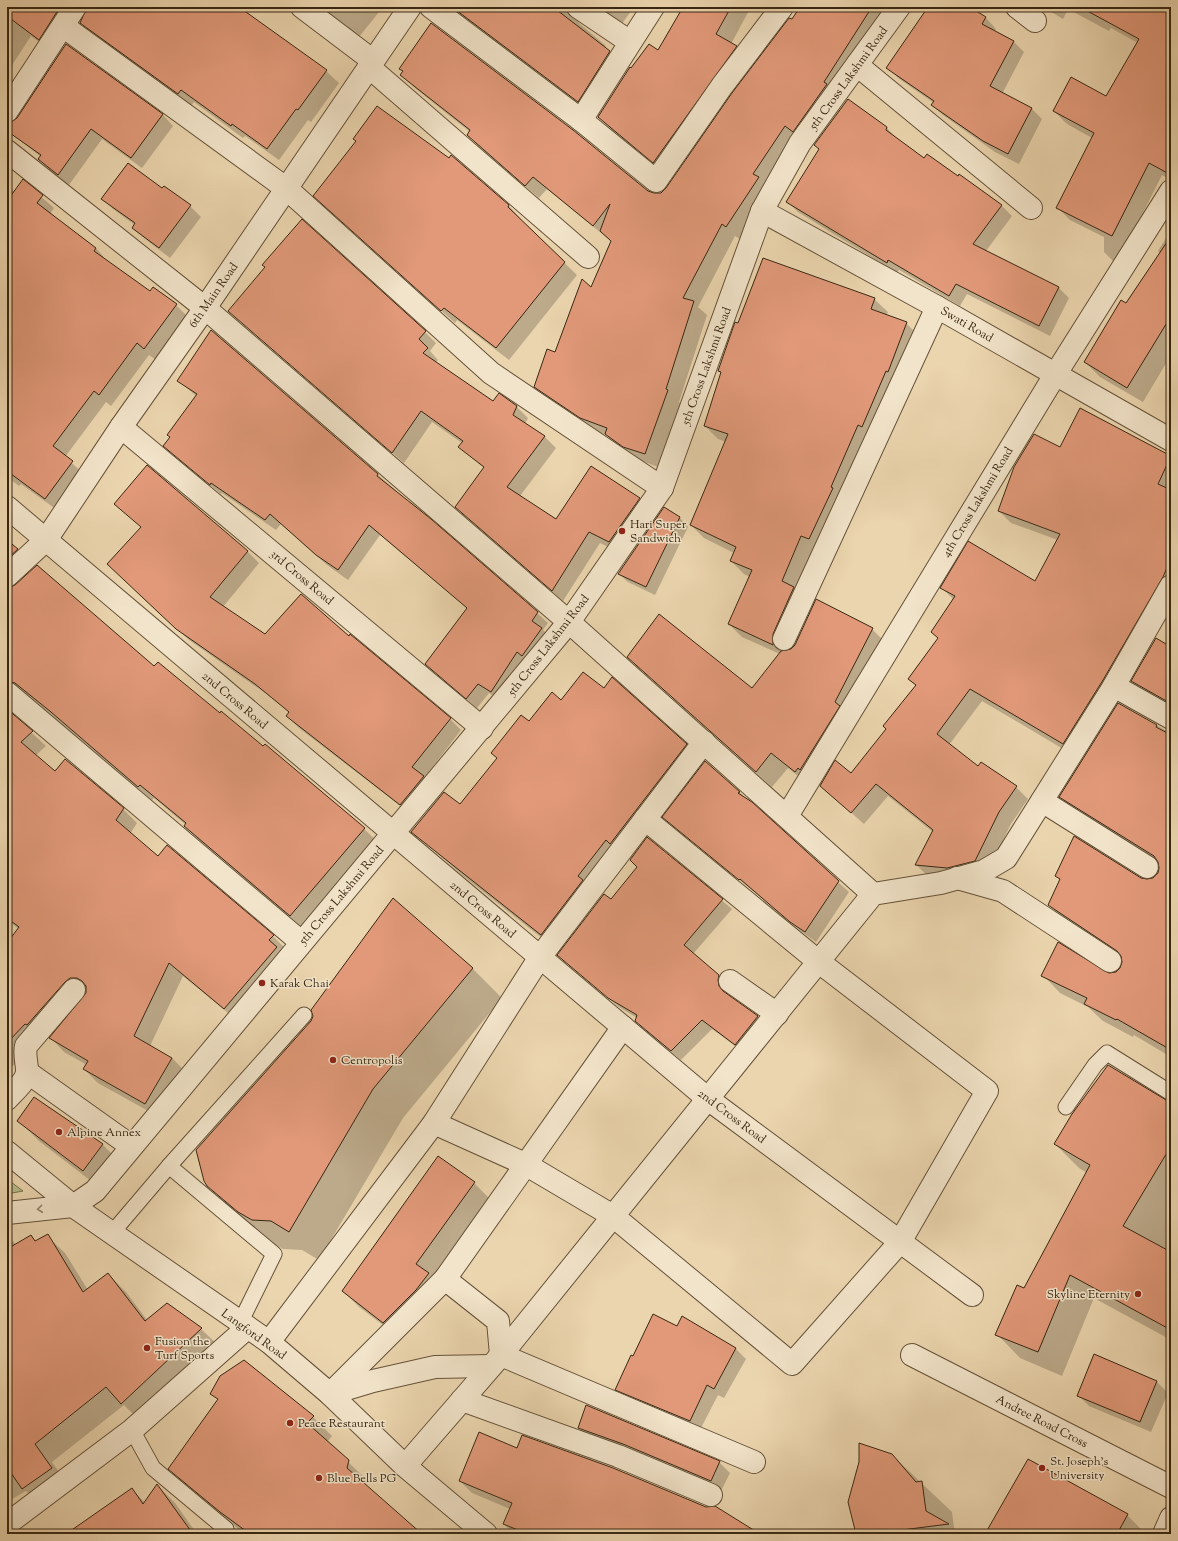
<svg xmlns="http://www.w3.org/2000/svg" width="1178" height="1541" font-family="'Sorts Mill Goudy',serif">
  <rect width="100%" height="100%" fill="#ebd5ae"/>
  <filter id="stains"><feTurbulence type="fractalNoise" baseFrequency=".005" numOctaves="4"/><feColorMatrix values="0 0 0 0 .2 0 0 0 0 .09 0 0 0 0 .02 0 0 0 .5 -.17"/></filter>
  <radialGradient id="worn" r=".72"><stop offset=".6" stop-color="#630" stop-opacity="0"/><stop offset="1" stop-color="#630" stop-opacity=".3"/></radialGradient>
  <polygon fill="#b8bd8a" stroke="#78724e" points="7,1179 23,1191 7,1194"/>
  <g fill="#0003">
    <polygon points="7,7 86,7 82,8 51,51 31,36 7,73"/>
    <polygon points="89,7 236,7 326,71 339,83 311,122 308,120 279,160 245,136 243,138 194,102 191,106 93,35 81,22"/>
    <polygon points="318,7 383,7 359,37"/>
    <polygon points="449,7 634,7 621,25 578,20 579,23 606,46 604,48 622,65 591,114"/>
    <polygon points="683,7 751,7 731,44 749,60 667,175 612,130 599,117 632,70 658,51"/>
    <polygon points="801,7 899,7 740,239 735,236 698,307 707,315 679,402 681,404 658,467 637,459 619,447 607,435 594,431 548,400 535,387 556,354 591,289 612,242 547,189 539,198 481,148 468,135 470,132 415,88 402,75 404,72 401,69 655,194 662,193 667,189"/>
    <polygon points="928,7 968,7 986,18 996,29 994,32 1014,42 1024,52 1002,94 1032,109 1042,119 1019,164 995,152 943,115 932,105 934,103 898,78 888,67"/>
    <polygon points="1043,7 1171,7 1171,180 1162,175 1117,265 1104,252 1104,237 1070,220 1057,207 1092,138 1067,124 1054,111 1107,97 1138,43 1111,28 1109,31 1068,9 1063,19"/>
    <polygon points="66,45 163,115 173,126 142,168 102,139 69,185 50,170 39,159 41,157 7,130 7,126 18,119"/>
    <polygon points="887,128 897,139 924,159 1001,205 1012,216 986,251 1058,287 1069,298 1050,336 967,294 960,306 899,270 897,273 798,212 788,202"/>
    <polygon points="23,181 54,208 50,214 96,248 107,261 150,293 153,288 176,305 188,317 156,360 149,355 111,406 106,402 65,457 84,474 57,510 21,484 19,486 7,477 7,186 15,192"/>
    <polygon points="164,187 190,206 201,217 170,258 144,238 133,228 135,225 113,209 103,198 162,190"/>
    <polygon points="509,206 521,219 520,220 577,275 509,360 457,320 455,323 327,208"/>
    <polygon points="1171,230 1171,355 1143,402 1100,377 1085,362 1160,253 1158,251"/>
    <polygon points="874,299 888,312 886,316 906,323 919,336 786,648 786,651 872,629 888,645 812,787 788,768 772,787 628,657 752,689 780,654 742,637 729,624 750,577 744,574 731,561 734,553 704,538 691,525 726,442 718,439 705,426 722,374 719,371"/>
    <polygon points="229,311 425,332 436,343 430,351 438,360 435,363 493,402 516,406 528,418 525,424 545,437 556,448 520,496 556,520 639,499 650,510 621,553 600,543 563,601 456,507 484,468 459,447 462,443 432,422 404,463"/>
    <polygon points="179,381 378,475 537,613 548,623 543,630 552,639 502,702 489,693 477,708 427,664 468,609 380,535 348,580 327,565 281,524 276,530 222,493 221,494 175,456 164,446 197,397"/>
    <polygon points="1081,410 1171,457 1171,541 1159,581 1171,593 1075,756 982,701 949,745 978,768 1016,787 1028,799 1011,824 987,873 929,877 916,865 933,832 888,796 864,824 821,786 851,775 887,729 916,686 909,679 939,639 932,632 954,600 942,588 1036,582 1058,540 1011,523 999,511 1061,448"/>
    <polygon points="116,504 247,551 259,563 223,607 266,635 349,638 450,719 461,730 424,778 435,788 412,815 299,728 287,716 290,713 268,695 189,640 108,564 142,528"/>
    <polygon points="664,509 680,518 688,527 655,595 628,582 619,574"/>
    <polygon points="7,542 31,564 9,586 9,589 155,667 220,714 364,829 378,842 304,929 199,840 185,826 186,825 154,798 152,800 30,697 24,694 8,706 9,712 46,746 35,756 55,773 123,809 137,823 130,834 158,858 273,936 287,950 239,1022 183,976 150,1046 172,1058 186,1072 159,1117 98,1083 84,1069 87,1065 64,1052 51,1038 87,992 84,992 7,1072 7,945 19,929 7,920"/>
    <polygon points="1156,640 1171,648 1171,710 1150,698 1132,681"/>
    <polygon points="604,690 686,745 698,757 553,947 461,874 412,831 460,806 529,723 561,701"/>
    <polygon points="1119,704 1165,730 1171,731 1171,1057 1134,1035 1133,1037 1103,1021 1088,1007 1060,993 1043,975 1109,974 1116,973 1121,969 1123,960 1066,922 1049,905 1060,880 1056,876 1140,879 1146,880 1153,879 1159,874 1159,866 1078,814 1060,797"/>
    <polygon points="739,792 849,892 816,942 802,932 664,817"/>
    <polygon points="647,838 732,909 693,954 728,985 727,996 758,1017 767,1026 745,1053 712,1029 681,1060 645,1030 636,1020 637,1018 619,1007 558,955 612,901 638,867"/>
    <polygon points="393,899 473,969 502,998 403,1118 319,1260 302,1250 283,1249 268,1241 238,1216 208,1186 312,1022"/>
    <polygon points="34,1099 103,1145 124,1166 104,1191 39,1141 18,1120"/>
    <polygon points="1171,1104 1171,1340 1094,1298 1062,1376 1020,1358 997,1334 1024,1289 1087,1173 1079,1168 1055,1144"/>
    <polygon points="474,1183 490,1199 400,1338 359,1307 343,1291"/>
    <polygon points="31,1236 37,1242 47,1236 65,1253 88,1290 108,1274 126,1292 147,1320 167,1304 201,1329 219,1346 139,1420 124,1405 52,1462 69,1486 40,1505 26,1491 7,1502 7,1243 8,1244 13,1241 16,1245"/>
    <polygon points="683,1318 736,1349 746,1359 724,1398 718,1395 700,1430 626,1399 616,1389 634,1358 678,1327"/>
    <polygon points="1095,1356 1157,1382 1168,1393 1151,1432 1089,1406 1078,1395"/>
    <polygon points="212,1393 313,1417 332,1436 327,1442 367,1480 366,1486 421,1534 244,1534 189,1488 169,1469 219,1400"/>
    <polygon points="579,1428 719,1462 730,1473 721,1491 634,1455 590,1439"/>
    <polygon points="518,1449 758,1534 514,1534 504,1524 510,1509 472,1493 460,1481"/>
    <polygon points="891,1454 952,1512 954,1528 964,1534 857,1534"/>
    <polygon points="157,1485 175,1503 197,1534 67,1534 132,1489 145,1503"/>
    <polygon points="1127,1515 1146,1534 987,1534"/>
  </g>
  <g fill="#e19979" stroke="#382712">
    <polygon points="7,7 60,7 39,40 7,16"/>
    <polygon points="87,7 239,7 327,70 298,110 296,109 267,149 232,124 231,126 181,90 178,94 80,23"/>
    <polygon points="452,7 553,7 610,51 578,102"/>
    <polygon points="683,7 731,7 716,34 737,46 653,163 598,117 630,67 631,68 649,44 658,50"/>
    <polygon points="800,7 872,7 824,82 827,84 793,132 785,126 753,174 759,177 726,227 722,224 683,298 694,301 666,389 668,390 645,454 623,447 605,434 607,428 580,418 534,387 547,349 555,352 582,279 591,287 611,241 600,231 610,204 593,226 533,177 525,186 467,135 470,130 400,75 403,71 399,69 431,23 573,130 648,191 654,193 661,193 666,188 732,93 789,18 792,19"/>
    <polygon points="928,7 970,7 986,17 982,24 1014,41 990,86 1032,108 1008,154 983,141 931,105 934,101 886,68"/>
    <polygon points="1080,7 1171,7 1171,175 1149,163 1112,236 1056,208 1094,133 1053,111 1071,77 1106,96 1139,39"/>
    <polygon points="66,44 163,114 131,158 91,129 58,175 38,159 41,155 7,131 7,125 17,118"/>
    <polygon points="848,99 887,127 886,130 924,158 927,154 958,176 959,174 1002,205 973,244 1059,287 1039,326 956,284 949,296 888,260 887,263 786,202 819,149 814,145"/>
    <polygon points="377,106 449,158 451,155 509,205 508,207 565,262 496,348 444,308 441,311 313,196 356,141 353,139"/>
    <polygon points="128,163 162,188 164,186 191,205 159,248 132,228 135,223 101,199"/>
    <polygon points="23,179 43,195 37,203 96,248 94,251 150,291 153,287 177,304 144,349 137,343 99,395 94,391 53,446 73,461 45,499 7,471 7,201"/>
    <polygon points="302,219 426,331 419,339 428,348 423,353 493,401 499,393 517,406 513,415 545,436 507,487 556,519 591,466 640,498 609,542 589,532 552,591 455,507 484,467 458,447 463,441 421,411 392,453 228,311 265,267 262,265"/>
    <polygon points="1171,236 1171,316 1127,388 1084,362 1121,300 1126,303"/>
    <polygon points="763,258 875,298 871,309 907,322 888,372 886,371 862,427 858,425 831,487 833,488 809,539 801,536 782,581 794,587 773,634 773,645 728,624 752,570 730,561 736,547 690,525 728,434 704,426 721,372 718,371 735,322 738,323"/>
    <polygon points="211,330 378,474 377,476 431,519 538,612 532,621 542,628 522,656 517,652 491,692 478,684 466,699 425,664 467,608 369,525 338,570 316,555 270,514 265,520 211,483 210,485 163,446 170,437 167,435 197,394 177,381"/>
    <polygon points="1080,408 1171,456 1158,484 1171,490 1171,558 1163,577 1103,680 1063,744 970,689 937,734 978,766 981,762 1017,786 999,812 975,861 947,868 915,865 933,830 876,784 851,813 820,786 835,760 851,773 886,729 883,726 916,685 908,679 938,638 931,632 955,596 940,588 968,541 1035,581 1060,534 998,511 1014,467 1034,434 1060,447"/>
    <polygon points="147,465 248,551 210,597 265,634 301,594 349,636 350,634 451,718 412,767 424,776 400,805 286,716 289,712 255,684 176,629 107,564 141,527 114,504"/>
    <polygon points="664,507 680,517 646,587 618,574"/>
    <polygon points="7,540 18,549 7,559"/>
    <polygon points="37,565 154,666 158,662 220,713 221,711 263,746 265,744 365,828 290,916 184,826 186,823 140,785 138,787 51,712 15,683 7,681 7,588 15,585"/>
    <polygon points="816,599 873,628 835,702 840,706 800,770 798,768 795,772 771,753 756,772 627,657 659,614 752,688 781,651 791,649 795,645"/>
    <polygon points="1156,638 1171,647 1170,703 1131,681"/>
    <polygon points="583,672 604,688 612,677 687,744 610,844 606,840 578,876 583,880 541,935 411,832 444,792 460,804 497,758 491,753 521,715 529,721 552,692 561,700"/>
    <polygon points="1118,703 1157,725 1156,727 1171,735 1171,1050 1117,1019 1116,1020 1084,1004 1087,998 1041,976 1058,942 1109,973 1116,972 1120,968 1122,962 1121,956 1117,951 1048,905 1060,879 1055,876 1074,836 1141,878 1147,879 1153,878 1158,873 1159,868 1158,862 1154,856 1059,797"/>
    <polygon points="7,709 33,731 21,742 55,771 65,759 124,808 116,820 158,856 167,845 274,935 269,940 277,947 224,1009 169,963 134,1036 172,1058 145,1104 83,1069 88,1061 49,1038 86,993 86,986 82,981 77,978 70,978 65,982 27,1025 25,1024 7,1043 7,943 19,927 7,918"/>
    <polygon points="705,761 740,792 738,793 752,802 839,881 805,932 790,922 740,879 739,880 662,817"/>
    <polygon points="647,837 723,899 684,945 719,975 718,980 719,986 723,991 758,1016 735,1045 702,1020 671,1051 635,1021 637,1015 608,998 557,955 604,894 611,899 637,867 630,860"/>
    <polygon points="393,898 473,968 373,1089 289,1232 271,1221 252,1220 238,1212 207,1186 204,1181 196,1150 311,1021 313,1016 311,1010"/>
    <polygon points="1108,1065 1171,1103 1171,1146 1123,1226 1171,1252 1171,1330 1070,1275 1038,1352 995,1335 1017,1285 1024,1288 1090,1165 1054,1144 1072,1114"/>
    <polygon points="34,1097 103,1144 83,1171 17,1121"/>
    <polygon points="438,1156 475,1182 416,1264 429,1273 416,1290 383,1323 342,1291"/>
    <polygon points="48,1234 83,1292 108,1273 145,1321 167,1303 202,1328 121,1404 106,1387 35,1444 52,1468 22,1489 7,1467 7,1249 31,1235 35,1241"/>
    <polygon points="653,1314 677,1326 682,1316 736,1348 714,1389 707,1385 690,1421 615,1390 631,1355 633,1356"/>
    <polygon points="1094,1354 1157,1381 1140,1422 1077,1396"/>
    <polygon points="244,1360 314,1416 307,1423 349,1460 347,1468 422,1534 250,1534 220,1512 168,1469 218,1399 210,1394 220,1376"/>
    <polygon points="586,1405 720,1461 711,1481 623,1444 578,1428"/>
    <polygon points="479,1432 517,1448 522,1435 613,1468 706,1507 715,1506 760,1534 528,1534 503,1524 512,1503 459,1481"/>
    <polygon points="859,1443 892,1454 916,1482 922,1481 926,1511 949,1524 870,1534 856,1534 848,1502 859,1462"/>
    <polygon points="1028,1459 1128,1514 1117,1534 985,1534"/>
    <polygon points="157,1484 193,1534 66,1534 132,1488 143,1504"/>
  </g>
  <g fill="none" stroke-linecap="round" stroke-linejoin="round">
    <defs>
      <g id="service">
        <polyline points="1066,1107 1095,1065 1107,1053 1171,1093"/>
        <polyline points="169,1166 304,1015"/>
        <polyline points="112,1233 169,1166 274,1254 240,1323"/>
        <polyline points="132,1430 153,1468 226,1529"/>
      </g>
      <g id="minor">
        <polyline points="302,7 372,60"/>
        <polyline points="431,7 581,120 656,181 722,86 782,7"/>
        <polyline points="578,7 630,42"/>
        <polyline points="1017,7 1035,21"/>
        <polyline points="63,26 287,189 491,373 662,488"/>
        <polyline points="857,65 1031,208"/>
        <polyline points="369,67 588,257"/>
        <polyline points="7,111 75,7"/>
        <polyline points="581,120 653,7"/>
        <polyline points="7,151 205,308 569,622 873,894"/>
        <polyline points="762,211 937,307 1171,440"/>
        <polyline points="121,427 482,728"/>
        <polyline points="7,507 708,1099 972,1295"/>
        <polyline points="7,576 46,540 121,427 205,308 410,7"/>
        <polyline points="784,639 937,307"/>
        <polyline points="1114,686 1171,718"/>
        <polyline points="7,693 301,942"/>
        <polyline points="1042,801 1147,867"/>
        <polyline points="787,816 1055,375 1171,191"/>
        <polyline points="957,878 1003,891 1110,961"/>
        <polyline points="730,981 777,1014"/>
        <polyline points="27,1072 131,1146"/>
        <path d="M 7,1099 C 13,1092 27,1081 27,1071 C 27,1062 24,1055 26,1046 L 74,990"/>
        <polyline points="434,1123 525,1164 613,1216 792,1364 900,1242 987,1091 819,962 645,819"/>
        <polyline points="7,1213 73,1206 95,1191 569,622 662,488 762,211 800,143 899,7"/>
        <polyline points="445,1279 498,1321 501,1355 754,1462"/>
        <polyline points="269,1342 434,1123 540,957 704,742"/>
        <polyline points="912,1355 1171,1487"/>
        <polyline points="333,1393 373,1381 435,1367 491,1366"/>
        <polyline points="330,1394 445,1279 623,1027"/>
        <polyline points="462,1400 618,1456 711,1495"/>
        <polyline points="405,1466 501,1355 873,894 941,883 984,871 1006,858 1114,686 1171,586"/>
        <polyline points="7,1524 132,1430 247,1328"/>
        <polyline points="1164,1534 1171,1518"/>
      </g>
      <polyline id="tertiary" points="7,1152 73,1206 269,1342 330,1394 405,1466 486,1534"/>
    </defs>
    <use href="#service" stroke="#655239" stroke-width="17"/>
    <use href="#minor" stroke="#655239" stroke-width="24"/>
    <use href="#tertiary" stroke="#655239" stroke-width="24"/>
    <use href="#service" stroke="#f2e4ca" stroke-width="15"/>
    <use href="#minor" stroke="#f2e4ca" stroke-width="22"/>
    <use href="#tertiary" stroke="#f2e4ca" stroke-width="22"/>
  </g>
  <defs><path id="oneway-chevron" d="M-2-3.5L2.5 0L-2 3.5" fill="none" stroke-width="1.6" stroke-linecap="round" stroke-linejoin="round"/></defs>
  <use stroke="#95866e" href="#oneway-chevron" transform="translate(40 1209) rotate(174)"/>
  <g fill="#8f2418" stroke="#f2e4ca" stroke-width="1.5">
    <circle cx="622" cy="531" r="4"/>
    <circle cx="262" cy="983" r="4"/>
    <circle cx="333" cy="1060" r="4"/>
    <circle cx="59" cy="1132" r="4"/>
    <circle cx="1138" cy="1294" r="4"/>
    <circle cx="147" cy="1348" r="4"/>
    <circle cx="290" cy="1423" r="4"/>
    <circle cx="1042" cy="1468" r="4"/>
    <circle cx="319" cy="1478" r="4"/>
  </g>
  <g text-anchor="middle" stroke-width="3" stroke-linejoin="round" paint-order="stroke">
    <g font-size="12" fill="#382712" stroke="#f2e4ca">
      <text transform="translate(848 78) rotate(-54)" y="4">5th Cross Lakshmi Road</text>
      <text transform="translate(213 295) rotate(-55)" y="4">6th Main Road</text>
      <text transform="translate(967 324) rotate(30)" y="4">Swati Road</text>
      <text transform="translate(706 366) rotate(-70)" y="4">5th Cross Lakshmi Road</text>
      <text transform="translate(977 502) rotate(-59)" y="4">4th Cross Lakshmi Road</text>
      <text transform="translate(302 577) rotate(40)" y="4">3rd Cross Road</text>
      <text transform="translate(548 645) rotate(-52)" y="4">5th Cross Lakshmi Road</text>
      <text transform="translate(235 700) rotate(40)" y="4">2nd Cross Road</text>
      <text transform="translate(341 895) rotate(-50)" y="4">5th Cross Lakshmi Road</text>
      <text transform="translate(483 909) rotate(40)" y="4">2nd Cross Road</text>
      <text transform="translate(732 1116) rotate(37)" y="4">2nd Cross Road</text>
      <text transform="translate(254 1334) rotate(36)" y="4">Langford Road</text>
      <text transform="translate(1042 1421) rotate(27)" y="4">Andree Road Cross</text>
    </g>
    <g font-size="12" fill="#382712" stroke="#f2e4ca" text-anchor="start">
      <text x="630" y="528">Hari Super<tspan x="630" dy="14">Sandwich</tspan></text>
      <text x="270" y="987">Karak Chai</text>
      <text x="341" y="1064">Centropolis</text>
      <text x="67" y="1136">Alpine Annex</text>
      <text x="1130" y="1298" text-anchor="end">Skyline Eternity</text>
      <text x="155" y="1345">Fusion the<tspan x="155" dy="14">Turf Sports</tspan></text>
      <text x="298" y="1427">Peace Restaurant</text>
      <text x="1050" y="1465">St. Joseph's<tspan x="1050" dy="14">University</tspan></text>
      <text x="327" y="1482">Blue Bells PG</text>
    </g>
  </g>
  <rect width="1178" height="1541" fill="none" stroke="#ebd5ae" stroke-width="24"/>
  <rect x="8" y="8" width="1162" height="1525" fill="none" stroke="#382712" stroke-width="2"/>
  <rect x="12" y="12" width="1154" height="1517" fill="none" stroke="#382712"/>
  <rect width="100%" height="100%" filter="url(#stains)"/>
  <rect width="100%" height="100%" fill="url(#worn)"/>
</svg>
